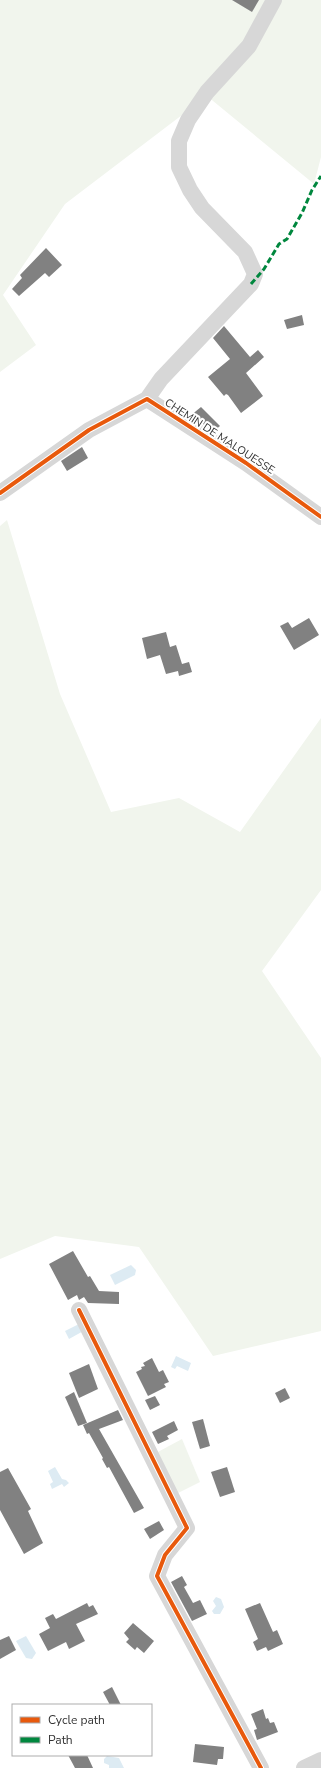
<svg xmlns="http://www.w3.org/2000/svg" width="321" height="1768" font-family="'Nunito Sans',sans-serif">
  <rect width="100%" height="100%" fill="#fff"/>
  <g fill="#f1f5ed">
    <polygon points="0,0 321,0 321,157 314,184 207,96 65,204 3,295 36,345 0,372"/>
    <polygon points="7,520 60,694 111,812 179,798 240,832 321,718 321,890 262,971 321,1058 321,1331 213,1356 139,1247 55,1236 0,1259 0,526"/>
    <polygon points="182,1439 200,1482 176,1494 156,1453"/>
  </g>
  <g fill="#ddebf3">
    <polygon points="131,1265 136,1270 135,1275 115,1285 110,1275"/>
    <polygon points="83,1322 87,1329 69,1339 65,1331"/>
    <polygon points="176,1356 191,1363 188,1371 177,1366 175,1369 171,1367"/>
    <polygon points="55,1467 62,1479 66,1480 69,1483 64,1487 62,1484 52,1489 50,1484 53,1482 48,1471"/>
    <polygon points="216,1597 221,1599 224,1607 220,1614 214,1614 212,1611 216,1606 213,1601"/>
    <polygon points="26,1636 36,1653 32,1659 26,1658 16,1641"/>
    <polygon points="107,1756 119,1758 124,1768 109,1768 109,1765 104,1763 104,1759"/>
  </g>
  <g fill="#818181">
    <polygon points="232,0 259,0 252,12"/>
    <polygon points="46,248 62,265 49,277 45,273 19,296 12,289 22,278 20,275"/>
    <polygon points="302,315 304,325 287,329 284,320"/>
    <polygon points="224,326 250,357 258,350 264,357 246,373 263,396 241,413 228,395 226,394 224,396 208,377 230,359 213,338"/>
    <polygon points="201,407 220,426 214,431 190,416"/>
    <polygon points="82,447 88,458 67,471 61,461"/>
    <polygon points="309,618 319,635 294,650 280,626 288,622 292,628"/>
    <polygon points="166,632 170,647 176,645 182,664 189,662 192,672 179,676 178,671 166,674 160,655 147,659 142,638"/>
    <polygon points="73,1251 88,1277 90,1276 99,1291 119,1292 119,1304 88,1303 84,1297 79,1300 77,1295 68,1300 49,1264"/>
    <polygon points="152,1358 159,1372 163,1370 169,1382 164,1384 166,1387 148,1396 136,1372 142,1369 141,1367 145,1366 143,1363"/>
    <polygon points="89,1364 98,1389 79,1398 69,1373"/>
    <polygon points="285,1388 290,1398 280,1403 275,1393"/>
    <polygon points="74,1392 87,1423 78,1426 65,1397"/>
    <polygon points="155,1396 160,1405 150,1410 145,1400"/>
    <polygon points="118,1410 123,1420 99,1429 144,1508 134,1513 109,1467 107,1468 102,1459 103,1458 89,1433 87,1434 83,1425"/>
    <polygon points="203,1419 210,1446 200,1449 192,1422"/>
    <polygon points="174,1421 178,1430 167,1436 169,1439 158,1444 152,1432"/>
    <polygon points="227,1467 235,1492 220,1497 211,1472"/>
    <polygon points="8,1468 31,1509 28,1511 43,1543 24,1554 0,1510 0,1472"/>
    <polygon points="159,1521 164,1530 150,1539 144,1529"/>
    <polygon points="182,1576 187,1585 184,1587 193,1603 200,1600 207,1614 192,1621 171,1582"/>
    <polygon points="87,1603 89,1607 93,1605 98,1614 76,1624 85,1641 69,1649 66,1642 48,1651 39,1634 50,1628 45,1618 53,1614 56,1619"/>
    <polygon points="260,1603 273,1632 277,1630 283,1644 268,1651 266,1647 257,1651 253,1642 258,1639 245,1609"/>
    <polygon points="133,1623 154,1641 144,1653 137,1647 135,1650 126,1642 129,1639 124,1633"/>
    <polygon points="9,1636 16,1650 0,1659 0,1640"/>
    <polygon points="112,1687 121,1705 110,1705 103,1692"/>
    <polygon points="263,1709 266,1719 268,1718 270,1723 274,1722 278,1732 257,1740 254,1730 257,1729 251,1714"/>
    <polygon points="195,1744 224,1747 223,1759 218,1759 217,1765 193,1762"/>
    <polygon points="68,1755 87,1755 93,1768 75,1768"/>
  </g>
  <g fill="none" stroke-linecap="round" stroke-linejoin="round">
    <g stroke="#d7d7d7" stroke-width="16">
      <polyline points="147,399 246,463 321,517"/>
      <polyline points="0,493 89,430 147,399 161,379 251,284 255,274 245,252 202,208 190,190 179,167 179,141 188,120 207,92 249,46 274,0"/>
      <polyline points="79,1310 187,1528 165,1555 157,1576 261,1768"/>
      <polyline points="304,1768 321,1760"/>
    </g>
    <polyline stroke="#00873e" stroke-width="3" stroke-dasharray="6 3" stroke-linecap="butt" points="251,284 264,269 279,244 287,239 302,213 312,190 321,176"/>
    <defs>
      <g id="cycleway">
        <polyline points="0,493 89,430 147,399 246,463 321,517"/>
        <polyline points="79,1310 187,1528 165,1555 157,1576 261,1768"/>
      </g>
    </defs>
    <use href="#cycleway" stroke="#fff" stroke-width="6"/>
    <use href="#cycleway" stroke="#e8590c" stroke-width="4"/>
  </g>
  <g text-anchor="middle" stroke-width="4" stroke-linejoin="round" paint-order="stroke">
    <g font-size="11" fill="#333" stroke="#fff">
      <text transform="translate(220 436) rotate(33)" y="4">CHEMIN DE MALOUESSE</text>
    </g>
  </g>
  <rect x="12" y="1704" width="140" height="52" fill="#ffffff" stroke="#adadad"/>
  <rect x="20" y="1717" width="20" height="6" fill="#e8590c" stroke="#adadad"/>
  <text x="48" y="1724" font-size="12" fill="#333333">Cycle path</text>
  <rect x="20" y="1737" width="20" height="6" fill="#00873e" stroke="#adadad"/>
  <text x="48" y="1744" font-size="12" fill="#333333">Path</text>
</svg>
